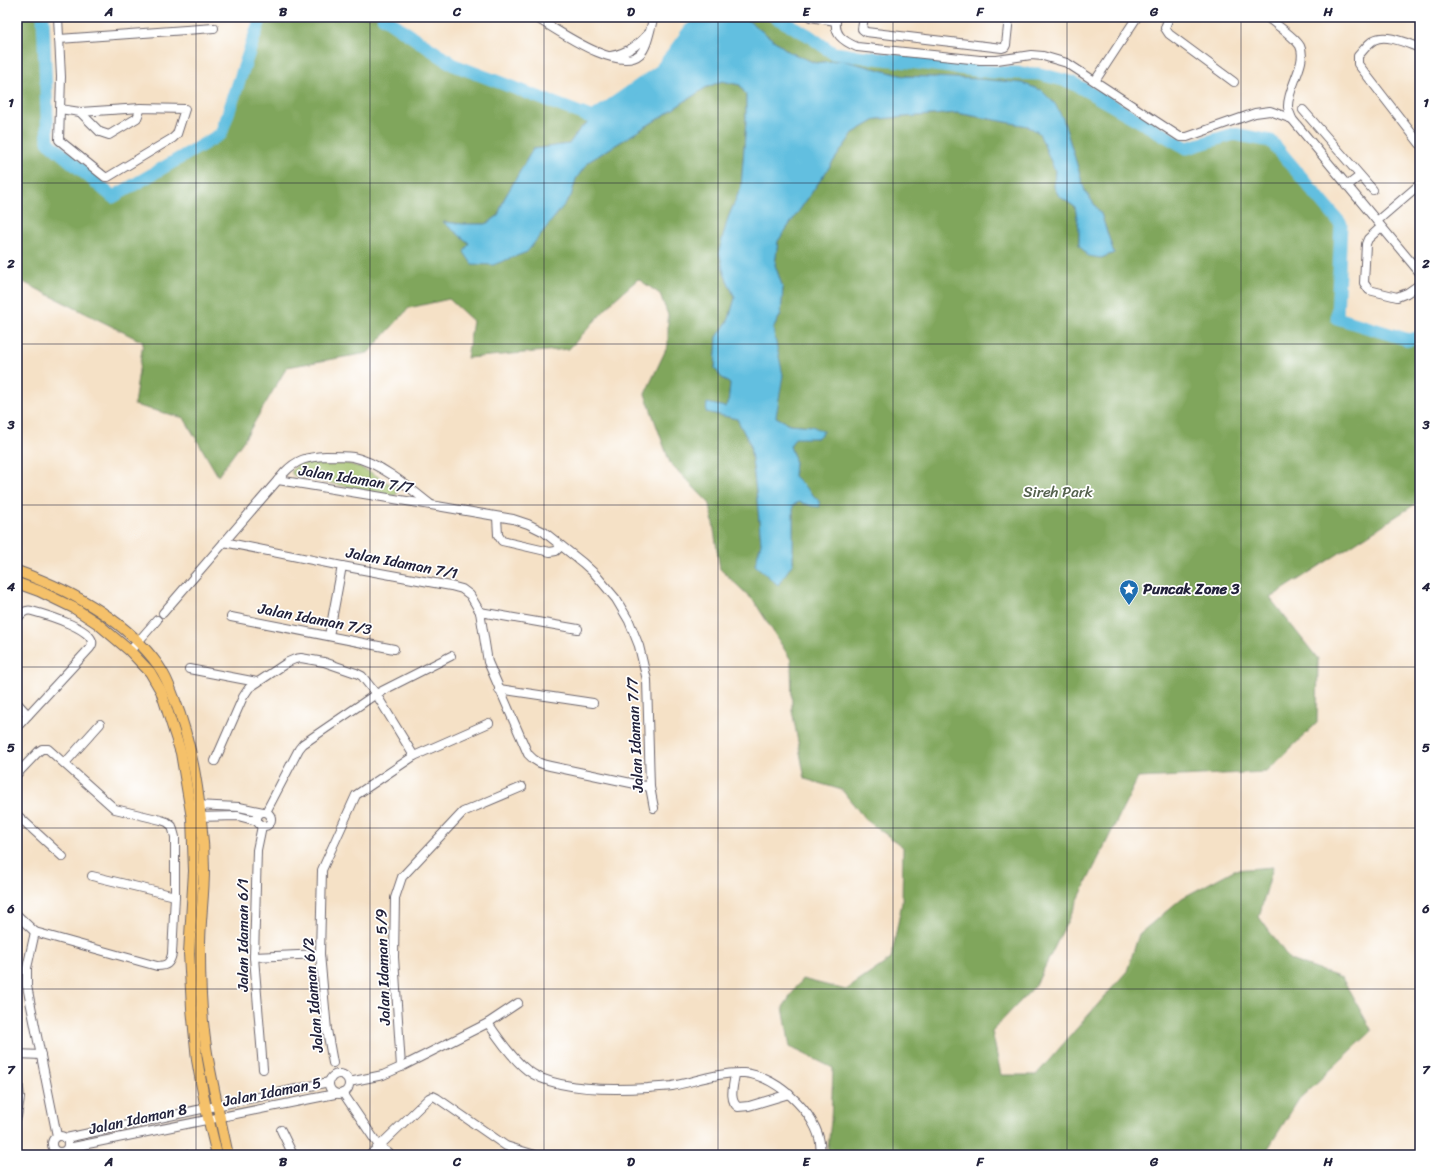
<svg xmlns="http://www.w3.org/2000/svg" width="1437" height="1172" font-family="Sriracha,sans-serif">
  <rect width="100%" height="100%" fill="#fff"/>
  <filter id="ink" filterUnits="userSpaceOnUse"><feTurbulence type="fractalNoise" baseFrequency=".025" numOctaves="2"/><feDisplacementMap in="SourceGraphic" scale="8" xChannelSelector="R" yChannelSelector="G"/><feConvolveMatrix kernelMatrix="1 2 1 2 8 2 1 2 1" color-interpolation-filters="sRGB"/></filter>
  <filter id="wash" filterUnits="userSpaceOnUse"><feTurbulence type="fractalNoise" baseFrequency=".012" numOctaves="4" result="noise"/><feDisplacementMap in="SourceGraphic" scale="16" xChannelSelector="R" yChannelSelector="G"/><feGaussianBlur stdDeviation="0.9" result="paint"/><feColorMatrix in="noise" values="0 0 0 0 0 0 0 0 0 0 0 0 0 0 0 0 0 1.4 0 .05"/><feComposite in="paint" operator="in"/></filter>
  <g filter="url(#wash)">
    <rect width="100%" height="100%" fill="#f5e1c6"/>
    <path fill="#a0bf67" stroke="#617051" d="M 319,460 C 352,461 370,470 397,489 L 397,494 L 393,496 L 295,476 L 292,474 L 292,470 L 301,462 Z"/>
    <polygon fill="#80a65c" stroke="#51644c" points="17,17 43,17 48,142 113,197 221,134 261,17 383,17 454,65 593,118 580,129 569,144 533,149 504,199 498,216 486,224 463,224 444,222 469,243 571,196 576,179 588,162 661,117 705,88 722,81 740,85 746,95 746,122 741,187 728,218 724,273 735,298 729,319 717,337 715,368 720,376 730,384 728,404 725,407 707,404 707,412 737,419 750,444 757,499 761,543 755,565 793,563 793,505 799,502 812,506 820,506 819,501 794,476 795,460 790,446 795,437 817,438 812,426 789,424 776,417 777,350 773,329 781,314 783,288 775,265 778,241 853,133 877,119 957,113 1028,126 1039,132 1055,171 1054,187 1059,196 1075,207 1079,228 1079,245 1101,258 1114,253 1101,214 1085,191 1063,119 978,79 904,76 841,60 815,63 789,52 746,19 745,17 775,17 808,34 833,53 993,72 1040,74 1071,82 1187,148 1234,134 1271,141 1341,224 1337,318 1409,340 1420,337 1420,501 1270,598 1318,659 1317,723 1266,772 1138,778 1036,985 992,1031 1001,1075 1036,1075 1127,971 1139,934 1182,898 1234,870 1273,867 1259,917 1290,960 1342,978 1372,1031 1299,1099 1264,1155 827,1155 831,1121 833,1068 790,1047 783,1007 802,979 846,990 891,959 902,902 903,847 865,819 842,790 805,779 792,710 791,660 754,601 720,569 710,504 670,463 645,394 668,345 668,315 660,294 638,279 615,299 569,349 467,358 473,321 449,299 409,308 368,353 287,367 244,440 218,476 184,418 134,405 143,342 19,280 17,281"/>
    <polygon fill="#62bfe0" stroke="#42708e" points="709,17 745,17 746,19 789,52 815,63 841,60 904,76 978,79 1022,83 1041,90 1055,104 1063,119 1085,191 1101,214 1114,253 1101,258 1088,256 1079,245 1079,228 1075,207 1059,196 1054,187 1055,171 1039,133 1028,126 957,113 877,119 853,133 778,241 775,265 783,288 781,314 773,329 783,375 776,417 789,424 812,426 824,432 817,438 795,438 790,446 795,460 794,476 819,501 820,507 812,506 799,502 793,505 793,563 778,585 755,565 761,543 757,499 750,444 737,419 706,412 707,403 725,407 728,404 730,384 720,376 715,368 717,337 729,319 735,298 724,273 719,251 728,218 741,187 746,122 746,95 740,85 722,81 705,88 661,117 588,162 576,179 571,196 527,252 493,265 472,264 464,252 469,243 443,222 463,224 486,224 498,216 504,199 533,149 569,144 580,129 593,118 660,71 690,30"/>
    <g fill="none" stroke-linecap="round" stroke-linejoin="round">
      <g stroke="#62bfe0" stroke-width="13">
        <polyline points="43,17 48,142 113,197 221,134 261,17"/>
        <polyline points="383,17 454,65 593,118 660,71 690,30 709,17"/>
        <polyline points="775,17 808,35 833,53 993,72 1040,74 1071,82 1187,148 1234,134 1271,141 1341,224 1337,318 1409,340 1420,337"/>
      </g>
    </g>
  </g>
  <g filter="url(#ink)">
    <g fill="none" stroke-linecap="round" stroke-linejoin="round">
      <defs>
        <g id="minor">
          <polyline points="58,17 61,77 60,109 80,112 141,108 185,109 177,134 173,138 108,177 105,177 59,140 60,109"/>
          <path d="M 535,17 C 556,29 618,74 640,54 C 648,47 650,27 654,17"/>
          <polyline points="810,17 836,21"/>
          <path d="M 837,17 C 832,34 843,41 857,47 L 980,60 L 997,60 L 1031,55 L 1043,56 L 1067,63 L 1180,137 L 1187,137 L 1255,113 L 1270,111 L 1292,119"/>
          <polyline points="864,17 862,29 866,32 1002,48 1005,47 1006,45 1009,17"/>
          <polyline points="1169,17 1165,28 1169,34 1234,82"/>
          <path d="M 1267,17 C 1276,25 1294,36 1300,46 C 1308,63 1287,88 1288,107 C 1288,110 1291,115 1292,119 L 1420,273"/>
          <polyline points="59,39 214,28"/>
          <path d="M 1420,48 C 1408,44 1386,33 1374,40 C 1368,43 1363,51 1358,56 L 1358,64 L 1420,144"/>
          <path d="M 611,56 C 627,53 637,46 648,34"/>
          <polyline points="1095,81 1137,17"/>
          <polyline points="1303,110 1373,190"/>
          <polyline points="80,112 100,132 109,135 137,118 141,108"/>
          <polyline points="1347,186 1360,176"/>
          <polyline points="1377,221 1420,184"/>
          <polyline points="1381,227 1368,239 1366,244 1364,283 1369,290 1397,297 1407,293 1420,284"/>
          <polyline points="278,480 431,505 513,519 528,524 544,532 583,563 595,574 616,599 629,621 639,646 647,680 650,787 654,808"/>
          <polyline points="497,517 498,535 502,541 550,552 556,551 561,546"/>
          <path d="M 224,542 L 342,566 L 451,586 L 462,589 L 470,595 L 480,612 L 488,662 L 528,754 C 535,762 541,764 550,766 L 650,787"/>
          <polyline points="480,612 578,629"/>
          <path d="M 163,613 L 284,473 C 297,459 307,457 326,456 C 335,456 345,456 353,457 C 379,462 410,488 430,504"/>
          <polyline points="231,617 394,649"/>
          <path d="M 17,619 C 21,614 25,609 32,611 C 43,614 104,631 90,648 L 17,727"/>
          <polyline points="329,636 342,566"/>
          <polyline points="130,651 157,620"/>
          <polyline points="189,669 257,682"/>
          <polyline points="499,689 593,703"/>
          <polyline points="17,703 28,715"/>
          <polyline points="215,761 243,697 249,688 288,662 295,659 301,658 324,662 356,673 362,676 376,694 414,756"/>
          <polyline points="65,763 100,724"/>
          <path d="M 17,774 L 39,751 L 42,749 L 48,749 L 115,809 L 161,820 L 167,822 L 172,826 L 175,837 L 175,896 L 172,954 C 170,963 167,966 157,966 L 35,932 L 17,915"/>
          <polyline points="194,805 239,807 263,812"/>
          <circle cx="264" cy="819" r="7"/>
          <polyline points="266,812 299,749 303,744 376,694 451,656"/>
          <polyline points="17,815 63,857"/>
          <polyline points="196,817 238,816 257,821"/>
          <polyline points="262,826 257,850 254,957 263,1069"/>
          <polyline points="92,876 175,896"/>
          <polyline points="35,932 27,968 27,986 57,1136"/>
          <polyline points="254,957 320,954"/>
          <path d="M 488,1023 C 498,1038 513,1059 527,1070 C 554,1091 615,1090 648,1088 C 656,1087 665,1087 672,1086 C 696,1081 719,1072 744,1073 C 777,1075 826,1120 820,1155"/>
          <polyline points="17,1054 41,1055"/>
          <polyline points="333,1063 327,1030 320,954 322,870 356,795 414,756 489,723"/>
          <polyline points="401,1067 394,957 395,898 402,877 463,812 522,787"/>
          <polyline points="17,1072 20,1097 17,1117"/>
          <circle cx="339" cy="1084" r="10"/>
          <path d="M 735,1074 C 734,1084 728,1100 738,1107 L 749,1106 L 789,1094"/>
          <polyline points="349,1082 383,1075 401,1067 488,1023 518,1003"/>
          <polyline points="343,1093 379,1146 391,1155"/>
          <polyline points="281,1130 293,1155"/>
          <circle cx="60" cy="1144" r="8"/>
          <polyline points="66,1138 329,1082"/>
          <polyline points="68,1148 335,1094"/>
          <polyline points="185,1155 186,1155"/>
          <polyline points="370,1155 429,1098 433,1096 437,1098 506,1146 535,1155"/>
        </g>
        <g id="major">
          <path d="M 17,571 C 70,590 124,618 158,665 C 165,675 170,687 174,698 C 190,738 197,778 201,820 C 203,837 204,853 204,870 C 204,898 199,927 200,955 C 200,989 202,1025 208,1059 C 214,1091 221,1123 228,1155"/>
          <polyline points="17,583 39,591 74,608 97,623 130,651 150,672 161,691 181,753 192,818 194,871 189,953 192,1008 197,1060 206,1109 217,1155"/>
        </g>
      </defs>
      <use href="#minor" stroke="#6c656c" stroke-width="10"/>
      <use href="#major" stroke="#6c656c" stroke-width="12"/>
      <use href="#minor" stroke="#fff" stroke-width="8"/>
      <use href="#major" stroke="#f5c16b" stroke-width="10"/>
    </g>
  </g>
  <path fill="none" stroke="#22223b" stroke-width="1" stroke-opacity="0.55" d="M 196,17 L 196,1155M 370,17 L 370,1155M 544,17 L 544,1155M 718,17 L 718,1155M 893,17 L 893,1155M 1067,17 L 1067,1155M 1241,17 L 1241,1155M 17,183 L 1420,183M 17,344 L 1420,344M 17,505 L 1420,505M 17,667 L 1420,667M 17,828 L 1420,828M 17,989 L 1420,989"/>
  <defs>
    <symbol id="sight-pin" viewBox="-11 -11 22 30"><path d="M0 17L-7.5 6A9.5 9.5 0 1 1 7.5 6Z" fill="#1f6fb2" stroke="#fff"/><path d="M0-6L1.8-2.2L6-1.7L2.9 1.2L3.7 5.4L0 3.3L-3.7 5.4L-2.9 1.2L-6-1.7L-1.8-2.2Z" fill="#fff"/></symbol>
  </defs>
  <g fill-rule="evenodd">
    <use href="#sight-pin" x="1118" y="578" width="22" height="30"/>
  </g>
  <g text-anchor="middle" stroke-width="3.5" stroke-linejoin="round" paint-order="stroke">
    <g font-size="15" fill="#22223b" stroke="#fff">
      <text transform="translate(356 479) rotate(9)" y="5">Jalan Idaman 7/7</text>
      <text transform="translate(402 563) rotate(11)" y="5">Jalan Idaman 7/1</text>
      <text transform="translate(315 619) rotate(11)" y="5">Jalan Idaman 7/3</text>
      <text transform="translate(635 735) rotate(-93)" y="5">Jalan Idaman 7/7</text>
      <text transform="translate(243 935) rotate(-90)" y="5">Jalan Idaman 6/1</text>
      <text transform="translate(383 967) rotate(-92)" y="5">Jalan Idaman 5/9</text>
      <text transform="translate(313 995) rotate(-95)" y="5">Jalan Idaman 6/2</text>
      <text transform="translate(272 1092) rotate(-11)" y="5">Jalan Idaman 5</text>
      <text transform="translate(138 1119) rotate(-12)" y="5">Jalan Idaman 8</text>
    </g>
    <g font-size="15" fill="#54614d" stroke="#fff">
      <text x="1058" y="497">Sireh Park</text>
    </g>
    <g font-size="15" font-weight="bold" fill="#22223b" stroke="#fff" text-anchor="start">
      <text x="1143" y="594">Puncak Zone 3</text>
    </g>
  </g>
  <rect width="1437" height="1172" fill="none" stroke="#fff" stroke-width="44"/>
  <rect x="22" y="22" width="1393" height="1128" fill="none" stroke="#22223b" stroke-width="1.5"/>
  <g font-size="13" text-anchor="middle" font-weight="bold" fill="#22223b">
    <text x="109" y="16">A</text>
    <text x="283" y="16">B</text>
    <text x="457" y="16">C</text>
    <text x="631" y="16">D</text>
    <text x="806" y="16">E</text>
    <text x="980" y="16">F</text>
    <text x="1154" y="16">G</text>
    <text x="1328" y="16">H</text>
    <text x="11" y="107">1</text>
    <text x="1426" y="107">1</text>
    <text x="11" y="268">2</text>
    <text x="1426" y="268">2</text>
    <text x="11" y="429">3</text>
    <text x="1426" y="429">3</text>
    <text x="11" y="591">4</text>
    <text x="1426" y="591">4</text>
    <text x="11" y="752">5</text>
    <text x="1426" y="752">5</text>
    <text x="11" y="913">6</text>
    <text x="1426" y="913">6</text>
    <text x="11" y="1074">7</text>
    <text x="1426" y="1074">7</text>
    <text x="109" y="1166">A</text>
    <text x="283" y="1166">B</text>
    <text x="457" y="1166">C</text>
    <text x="631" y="1166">D</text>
    <text x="806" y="1166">E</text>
    <text x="980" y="1166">F</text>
    <text x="1154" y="1166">G</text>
    <text x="1328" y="1166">H</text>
  </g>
</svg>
